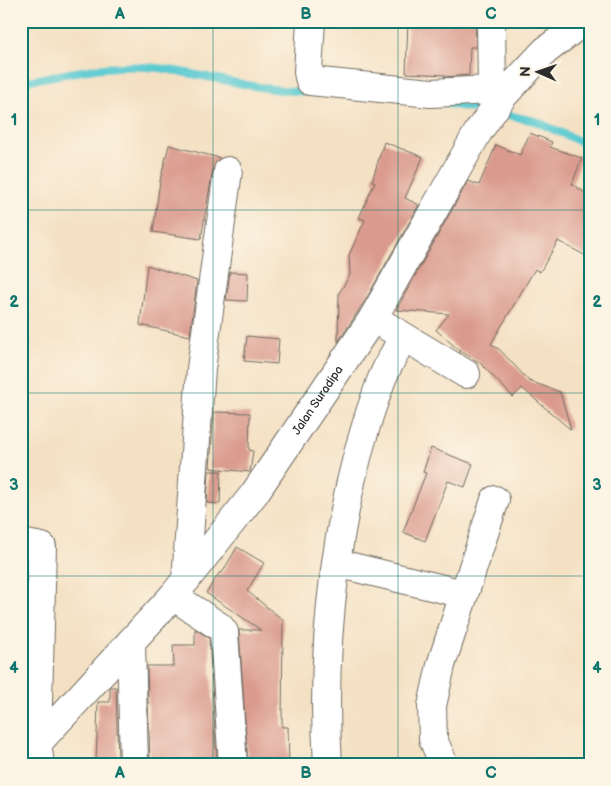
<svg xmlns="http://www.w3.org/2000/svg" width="611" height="786" font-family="'Balsamiq Sans',sans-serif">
  <rect width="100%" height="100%" fill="#fcf5e5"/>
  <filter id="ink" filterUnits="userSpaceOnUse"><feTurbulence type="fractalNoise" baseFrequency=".02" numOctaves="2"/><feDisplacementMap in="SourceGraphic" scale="10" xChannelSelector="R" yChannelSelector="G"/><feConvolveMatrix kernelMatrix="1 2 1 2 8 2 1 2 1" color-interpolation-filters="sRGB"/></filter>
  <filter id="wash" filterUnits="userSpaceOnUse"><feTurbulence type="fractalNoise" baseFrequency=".0096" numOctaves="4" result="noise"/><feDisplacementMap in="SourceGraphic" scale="20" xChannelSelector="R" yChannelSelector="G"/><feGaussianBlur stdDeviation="1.12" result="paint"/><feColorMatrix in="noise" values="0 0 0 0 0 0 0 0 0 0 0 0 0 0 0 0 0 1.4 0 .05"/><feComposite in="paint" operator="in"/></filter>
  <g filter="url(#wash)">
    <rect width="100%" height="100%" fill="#f4e1c4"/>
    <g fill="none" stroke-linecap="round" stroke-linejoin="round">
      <g stroke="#5ccad1" stroke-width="8">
        <path d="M 21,82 C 66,74 113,62 158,68 C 212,76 258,91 313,92"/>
        <polyline points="449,104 487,111"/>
        <polyline points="498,113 535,121 590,146"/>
      </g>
    </g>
    <g id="blocks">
      <g fill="#da9b8e">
        <polygon points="408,21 475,22 476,47 470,47 469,75 444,77 445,75 406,73"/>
        <polygon points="530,133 552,142 550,147 582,158 572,184 590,196 590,258 558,241 540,272 535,269 491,344 500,350 529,381 560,392 571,430 522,388 513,397 479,362 460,351 436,330 449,314 396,310 468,181 479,185 496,145 520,155"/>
        <polygon points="384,142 423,157 405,198 419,205 365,301 338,342 339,293 350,275 349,255 365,220 359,218 375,182 372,181"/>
        <polygon points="169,145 220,158 213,169 201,239 153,232 160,181"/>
        <polygon points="147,265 197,281 190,336 140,325"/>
        <polygon points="230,272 248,273 247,301 226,300"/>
        <polygon points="247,336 279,339 277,364 244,361"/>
        <polygon points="214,412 250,413 249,450 253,451 250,472 210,468"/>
        <polygon points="431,448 473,464 465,487 448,481 425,541 403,532 426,473 423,472"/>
        <polygon points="209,471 221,471 220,504 207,503"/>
        <polygon points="237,547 264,563 247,591 283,620 282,727 288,727 289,765 248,765 239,630 261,630 206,593 220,572 222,573"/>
        <polygon points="195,629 209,638 217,765 150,765 147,666 174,666 173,645 195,645"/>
        <polygon points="110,687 116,687 118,765 96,765 98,702 110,702"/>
      </g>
    </g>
  </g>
  <g filter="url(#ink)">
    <use href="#blocks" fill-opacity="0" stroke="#716b61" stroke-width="1"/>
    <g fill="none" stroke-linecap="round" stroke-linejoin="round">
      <defs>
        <g id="minor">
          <polyline points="311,21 308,72 310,81 431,93 492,90 491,21"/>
          <polyline points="373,318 466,374"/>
          <polyline points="21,543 42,547 37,742 40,765"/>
          <polyline points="336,563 464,594"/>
          <polyline points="186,580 201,369 228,171"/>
          <polyline points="173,596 220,627 224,632 233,765"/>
          <polyline points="131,642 134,765"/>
          <path d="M 328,765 C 320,639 337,499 381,381 C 387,366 396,351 403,337"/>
          <polyline points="444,765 433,739 432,706 441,665 495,500"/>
        </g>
        <g id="tertiary">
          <path id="s1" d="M 21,761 L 173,596 L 254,494 L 373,318 L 478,132 L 503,96 L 545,51 L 584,21"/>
        </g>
      </defs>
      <use href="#minor" stroke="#716b61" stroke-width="30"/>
      <use href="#tertiary" stroke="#716b61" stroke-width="30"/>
      <use href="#minor" stroke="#fff" stroke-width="28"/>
      <use href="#tertiary" stroke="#fff" stroke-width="28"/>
    </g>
  </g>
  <path fill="none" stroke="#0f766e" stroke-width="1" stroke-opacity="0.55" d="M 213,21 L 213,765M 398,21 L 398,765M 21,210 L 590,210M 21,393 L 590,393M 21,576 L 590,576"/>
  <g text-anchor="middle" stroke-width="4" stroke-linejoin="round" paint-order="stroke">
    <g font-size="12" fill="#2b2b2b" stroke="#fcf5e5">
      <text dy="4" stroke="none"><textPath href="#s1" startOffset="468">Jalan Suradipa</textPath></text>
    </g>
  </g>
  <rect width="611" height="786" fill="none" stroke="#fcf5e5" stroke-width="55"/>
  <g transform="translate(538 72) rotate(272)" stroke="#fcf5e5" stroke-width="4" paint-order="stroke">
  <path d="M0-4L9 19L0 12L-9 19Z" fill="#2b2b2b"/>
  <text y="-8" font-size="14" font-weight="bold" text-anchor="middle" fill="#2b2b2b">N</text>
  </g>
  <rect x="28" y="28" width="556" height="730" fill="none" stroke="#0f766e" stroke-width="2"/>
  <g font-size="16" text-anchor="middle" font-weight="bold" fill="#0f766e">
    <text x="120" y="19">A</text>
    <text x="306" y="19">B</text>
    <text x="491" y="19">C</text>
    <text x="14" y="125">1</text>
    <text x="597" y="125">1</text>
    <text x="14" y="307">2</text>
    <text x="597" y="307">2</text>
    <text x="14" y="490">3</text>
    <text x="597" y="490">3</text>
    <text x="14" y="673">4</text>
    <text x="597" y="673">4</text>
    <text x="120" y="778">A</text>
    <text x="306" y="778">B</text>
    <text x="491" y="778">C</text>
  </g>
</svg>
